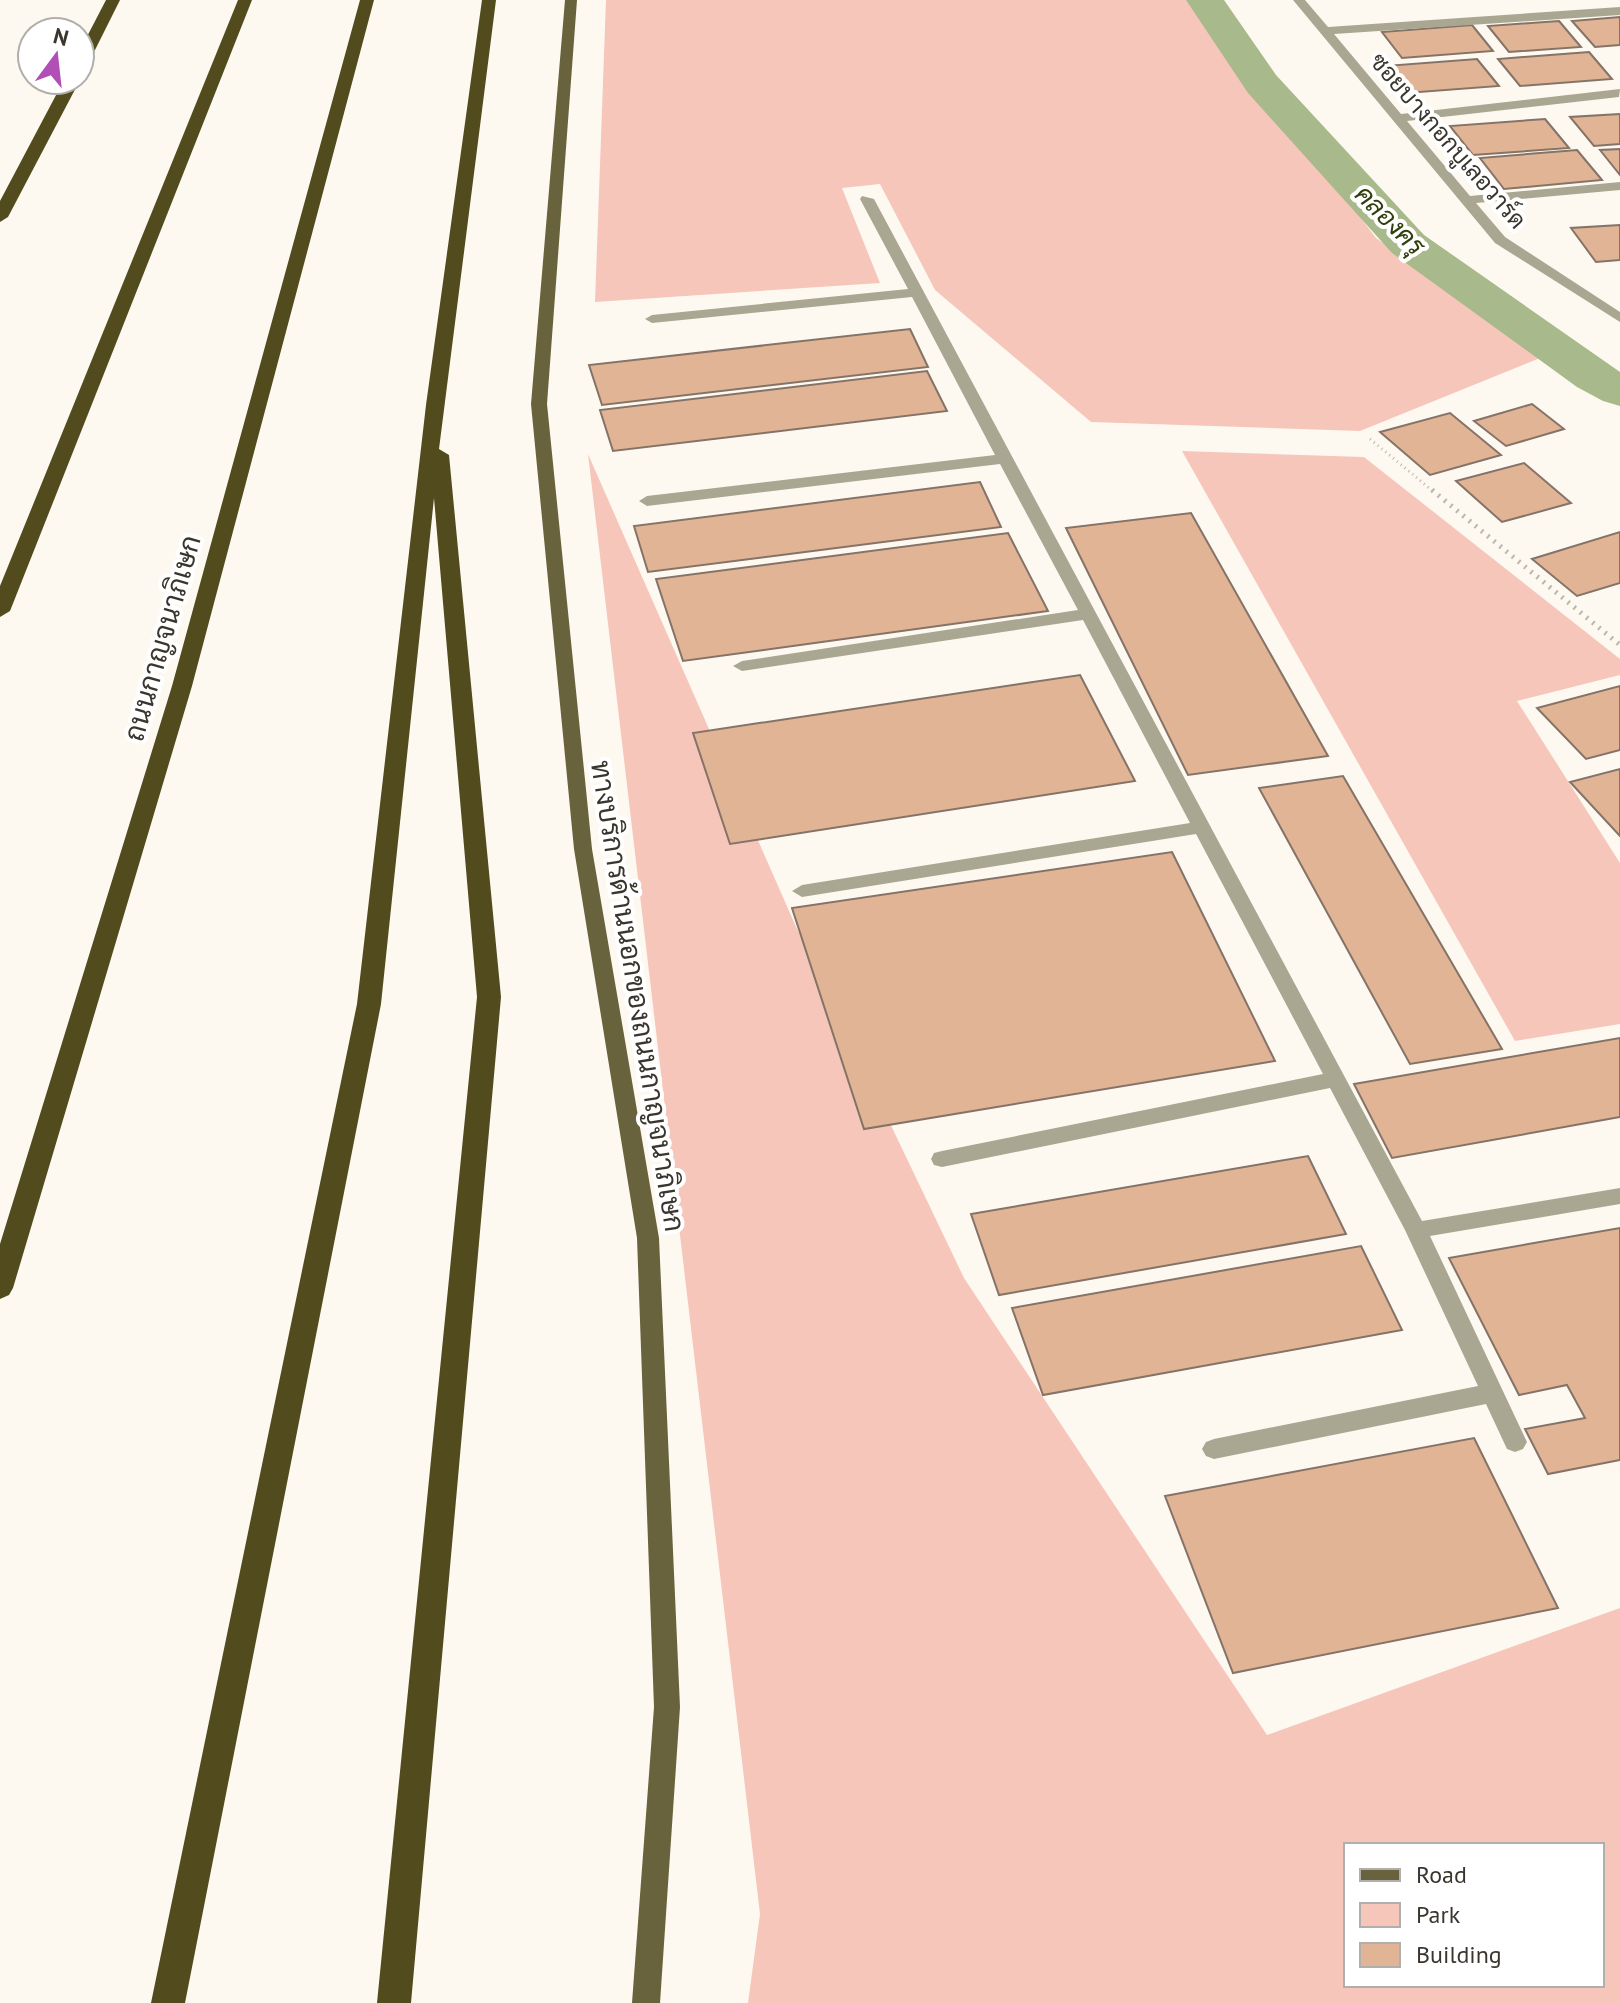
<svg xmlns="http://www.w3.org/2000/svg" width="1620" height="2003" font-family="'PT Sans',Sarabun,sans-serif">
  <rect width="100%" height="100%" fill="#fdf9f1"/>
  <g fill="#f7c6ba" fill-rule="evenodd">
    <polygon points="606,0 1195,0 1376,238 1545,356 1360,431 1091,422 935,290 880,184 842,188 880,283 595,302"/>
    <polygon points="1182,451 1364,457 1620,659 1620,675 1517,701 1620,863 1620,1024 1515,1041"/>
    <path d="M 588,454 L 797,929 L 964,1278 L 1267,1735 L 1620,1608 L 1620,2003 L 748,2003 L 760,1914 ZM 1346,1845 L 1602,1845 L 1602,1985 L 1346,1985 Z"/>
  </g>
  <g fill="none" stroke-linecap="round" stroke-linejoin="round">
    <polygon fill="#a8b98b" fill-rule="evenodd" points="1186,0 1224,0 1276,75 1424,235 1620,372 1620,406 1603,401 1577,387 1392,253 1248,93"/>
  </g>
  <g fill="#e0b495" stroke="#857367" stroke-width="2">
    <polygon points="1620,17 1620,45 1595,47 1572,21"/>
    <polygon points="1559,21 1581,47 1509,52 1488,26"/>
    <polygon points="1472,25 1493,51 1402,58 1382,32"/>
    <polygon points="1589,52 1612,79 1520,86 1498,59"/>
    <polygon points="1477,59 1499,86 1406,93 1385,66"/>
    <polygon points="1620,114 1620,144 1594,146 1570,117"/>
    <polygon points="1545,119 1569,148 1473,155 1450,126"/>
    <polygon points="1620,149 1620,175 1600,150"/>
    <polygon points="1577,150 1602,180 1504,189 1480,158"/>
    <polygon points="1620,225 1620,260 1596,262 1571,228"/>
    <polygon points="910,329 928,367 602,405 589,365"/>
    <polygon points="927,371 947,411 613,451 600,410"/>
    <polygon points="1532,404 1564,429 1506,446 1474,421"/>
    <polygon points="1450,413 1501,455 1430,475 1380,432"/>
    <polygon points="1524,463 1571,503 1502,522 1456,481"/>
    <polygon points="980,482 1001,527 648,572 634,526"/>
    <polygon points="1191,513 1328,756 1188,775 1066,528"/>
    <polygon points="1620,532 1620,583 1577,596 1532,559"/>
    <polygon points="1008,533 1048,611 683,661 656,579"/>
    <polygon points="1080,675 1135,781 730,844 693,733"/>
    <polygon points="1620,686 1620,750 1586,759 1537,708"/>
    <polygon points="1620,769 1620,836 1570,782"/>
    <polygon points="1343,776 1502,1049 1410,1064 1259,788"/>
    <polygon points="1172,852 1275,1061 864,1129 792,908"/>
    <polygon points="1620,1038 1620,1117 1392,1158 1354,1084"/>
    <polygon points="1308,1156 1346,1234 999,1295 971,1214"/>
    <polygon points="1620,1228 1620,1460 1548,1474 1525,1429 1585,1418 1567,1385 1519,1395 1449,1258"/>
    <polygon points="1361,1246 1402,1330 1043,1395 1012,1308"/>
    <polygon points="1474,1438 1558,1608 1233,1673 1165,1496"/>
  </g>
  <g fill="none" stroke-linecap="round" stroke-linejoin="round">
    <polyline stroke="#bbb7af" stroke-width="3" stroke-dasharray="1 4" stroke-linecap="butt" points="1370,439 1434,492"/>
    <polyline stroke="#bbb7af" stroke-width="5" stroke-dasharray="2 6" stroke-linecap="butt" points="1432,490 1620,645"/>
    <g fill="#a9a792" fill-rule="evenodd">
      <polygon points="1293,0 1305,0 1328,27 1620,7 1620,15 1334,34 1401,114 1620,89 1619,97 1407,121 1470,196 1620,182 1620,190 1476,203 1505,237 1620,312 1620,322 1495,243"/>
      <polygon points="862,196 874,199 1422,1221 1620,1188 1620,1204 1430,1236 1527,1442 1523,1449 1515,1452 1507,1449 1486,1404 1214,1459 1206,1456 1202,1449 1206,1442 1214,1439 1478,1386 1405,1230 1330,1088 942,1167 934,1165 931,1159 934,1153 942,1151 1323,1074 1196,834 802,897 792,891 802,885 1190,823 1083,620 742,671 733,666 742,661 1078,610 1000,464 647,506 639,501 647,496 995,455 912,297 652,323 645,319 652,315 908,289 860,199"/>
    </g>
    <polygon fill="#68633d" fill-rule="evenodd" points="565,0 577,0 547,404 592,849 659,1238 680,1707 660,2003 632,2003 654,1707 637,1238 574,849 531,404"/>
    <g fill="#514b1d" fill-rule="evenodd">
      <polygon points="106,0 120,0 88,64 80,69 80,50"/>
      <polygon points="238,0 252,0 10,611 0,617 0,586"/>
      <polygon points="360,0 374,0 192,686 13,1288 9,1295 0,1299 0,1244 172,686"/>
      <polygon points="482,0 496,0 439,449 449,455 501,997 411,2003 377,2003 477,997 434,498 381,1004 185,2003 151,2003 357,1004 426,405"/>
      <polygon points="64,80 80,80 8,217 0,222 0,201"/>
    </g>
  </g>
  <g text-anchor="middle" stroke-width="8" stroke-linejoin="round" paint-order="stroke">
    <g font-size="24" fill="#3a362e" stroke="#fff">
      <text transform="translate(1448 141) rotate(49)" y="8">ซอยบางกอกบูเลอวาร์ด</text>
    </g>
    <g font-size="26" font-style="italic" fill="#303f0b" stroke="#fff">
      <text transform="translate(1390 220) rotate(45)" y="9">คลองครุ</text>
    </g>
    <g font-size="28" fill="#3a362e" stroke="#fff">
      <text transform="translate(162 638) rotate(-74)" y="10">ถนนกาญจนาภิเษก</text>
      <text transform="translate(638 996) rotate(81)" y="10">ทางบริการด้านนอกของถนนกาญจนาภิเษก</text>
    </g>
  </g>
  <rect x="1344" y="1843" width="260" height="144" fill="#ffffff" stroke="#b0afab" stroke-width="2"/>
  <rect x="1360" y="1869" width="40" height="12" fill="#68633d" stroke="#b0afab" stroke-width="2"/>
  <text x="1416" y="1883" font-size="24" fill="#3a362e">Road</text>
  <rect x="1360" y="1903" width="40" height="24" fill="#f7c6ba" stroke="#b0afab" stroke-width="2"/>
  <text x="1416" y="1923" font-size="24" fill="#3a362e">Park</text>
  <rect x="1360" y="1943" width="40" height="24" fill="#e0b495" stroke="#b0afab" stroke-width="2"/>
  <text x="1416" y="1963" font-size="24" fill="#3a362e">Building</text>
  <g transform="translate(56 56) rotate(15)"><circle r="38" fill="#ffffff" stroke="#b0afab" stroke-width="2"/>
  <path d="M0-6L14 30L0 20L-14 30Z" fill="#b14fb7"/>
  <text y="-12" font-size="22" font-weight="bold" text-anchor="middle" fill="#3a362e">N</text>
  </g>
</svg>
